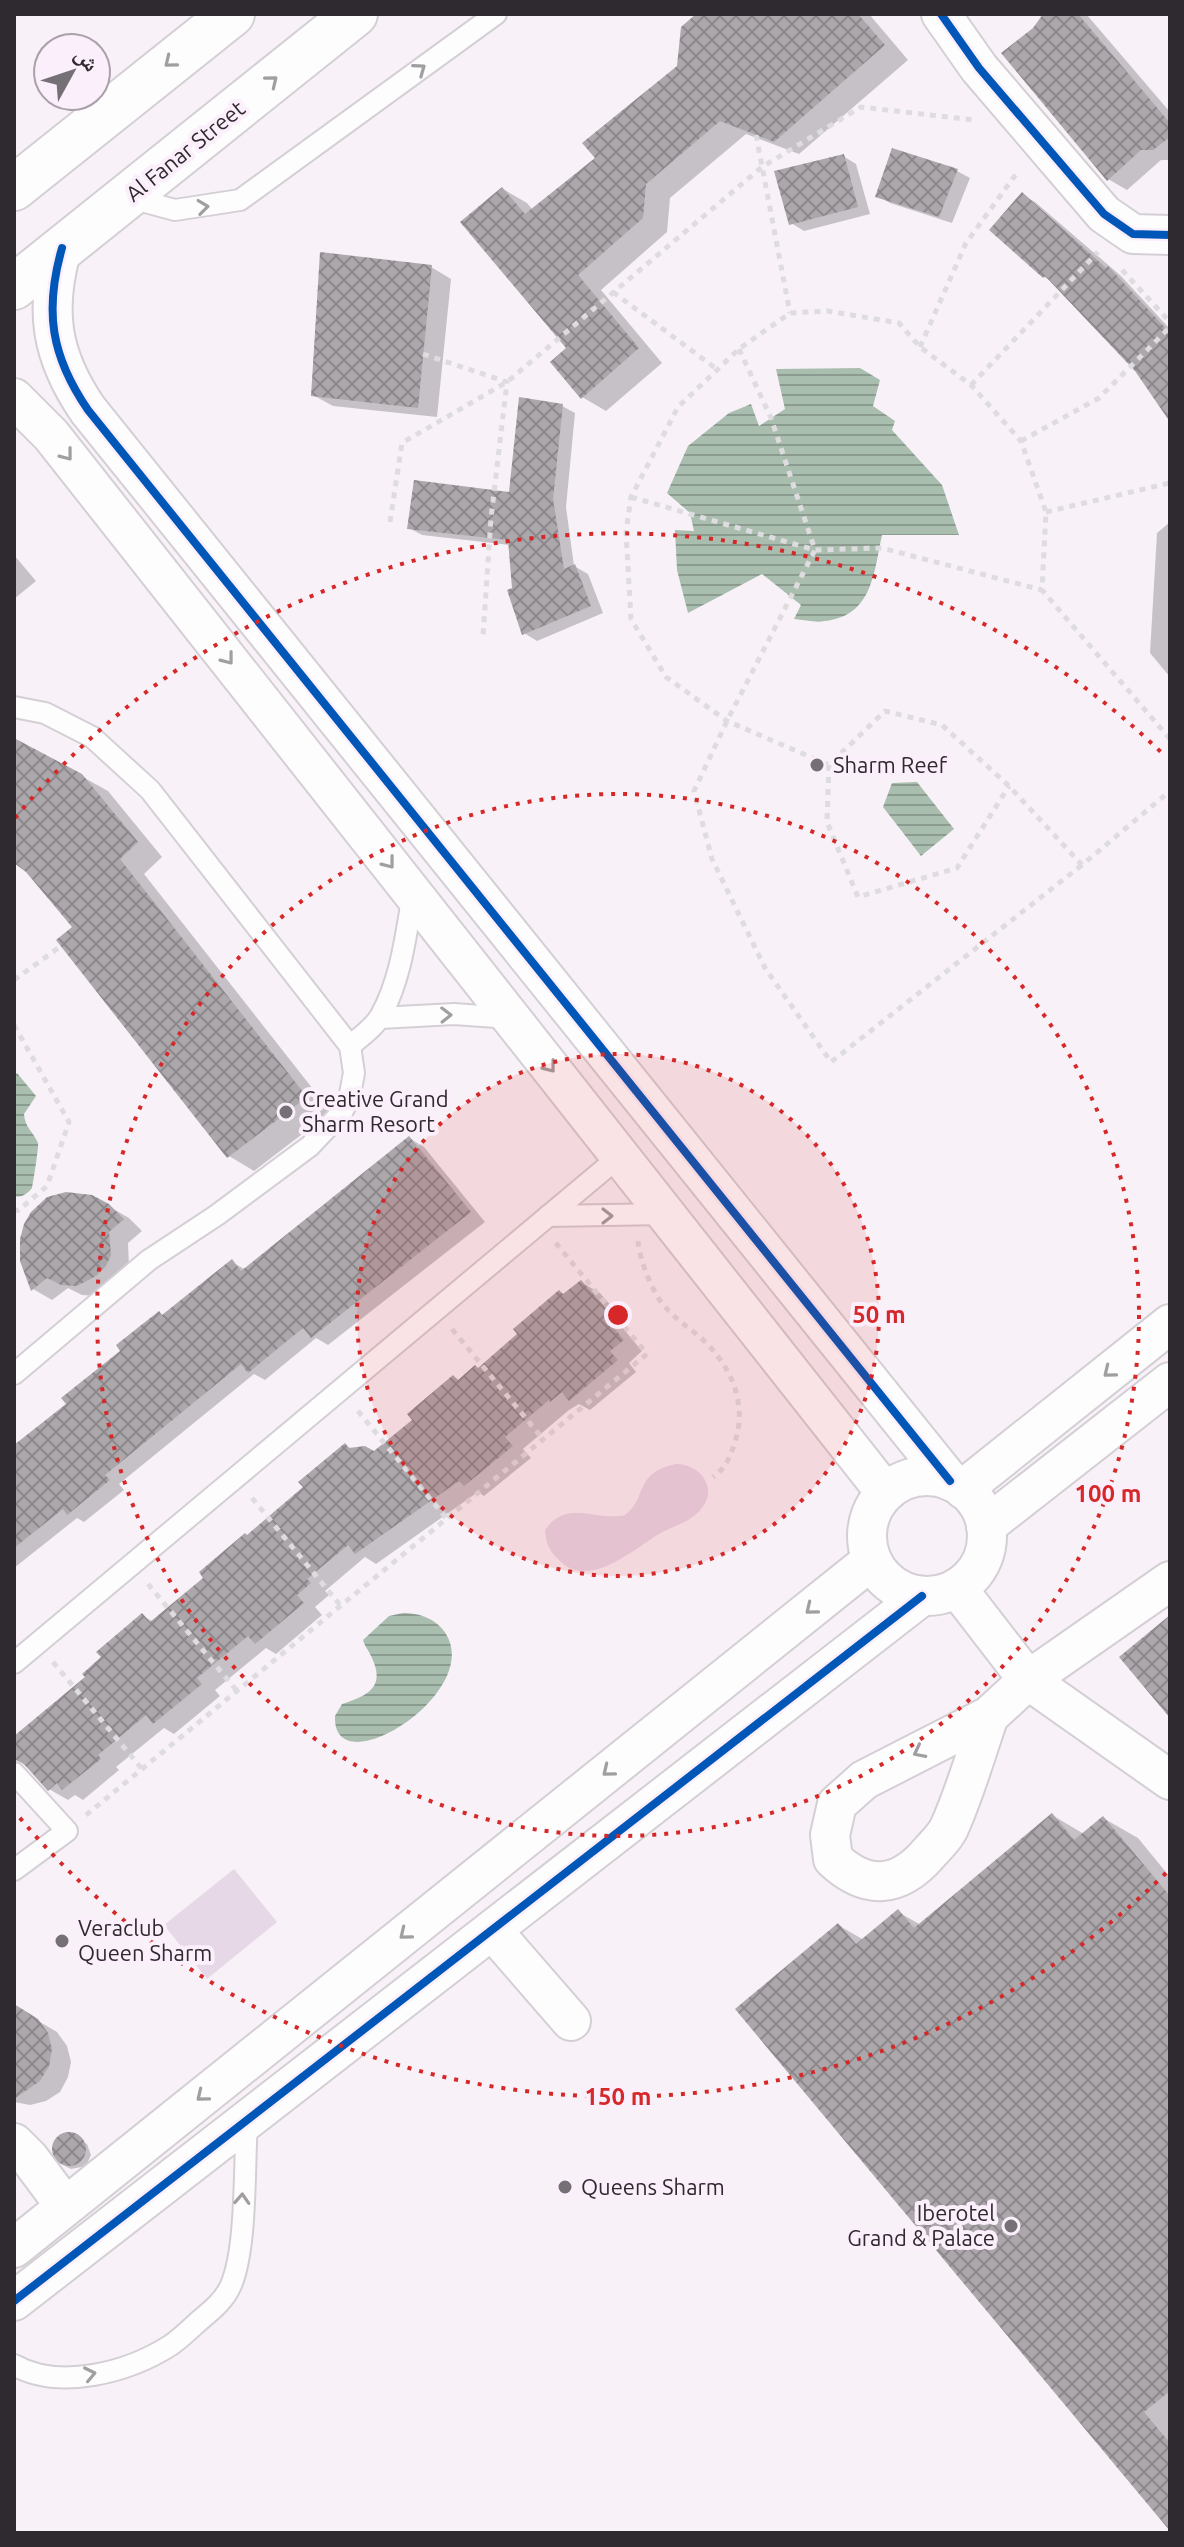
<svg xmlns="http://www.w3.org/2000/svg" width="1184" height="2547" font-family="Ubuntu,'Noto Naskh Arabic',sans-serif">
  <defs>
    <pattern id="water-rules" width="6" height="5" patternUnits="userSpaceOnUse" patternTransform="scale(2)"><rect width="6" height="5" fill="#aabeb0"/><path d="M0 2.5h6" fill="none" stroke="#8b9b90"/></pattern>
    <pattern id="building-cross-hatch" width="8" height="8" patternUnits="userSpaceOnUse" patternTransform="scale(2)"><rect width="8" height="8" fill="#aba7ab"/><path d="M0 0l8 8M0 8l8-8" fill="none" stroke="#8c888c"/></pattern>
  </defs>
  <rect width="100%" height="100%" fill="#f8f2f8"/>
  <g fill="#e6d8e6">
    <path d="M 676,1464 C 700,1464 719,1488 701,1509 C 691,1522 673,1526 659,1534 C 634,1549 590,1589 561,1562 C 550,1552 546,1545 545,1530 C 568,1498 593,1522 625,1515 C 648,1498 633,1473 676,1464 Z"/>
    <polygon points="234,1869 277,1922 207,1979 164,1925"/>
  </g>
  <g fill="url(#water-rules)">
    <path d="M 860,368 L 880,380 L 873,406 L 895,421 L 892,430 L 942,485 L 959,535 L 882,535 C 874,571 873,616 825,621 C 816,623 804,620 794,619 L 801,605 L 762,574 L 688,613 L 677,570 L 675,530 L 694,531 L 690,513 L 667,493 L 688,446 L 729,413 L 751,404 L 759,426 L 785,409 L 776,369 Z"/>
    <polygon points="917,782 954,829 921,856 883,807 892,783"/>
    <path d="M 17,1073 L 36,1096 L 24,1114 C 25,1128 33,1131 38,1143 C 39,1146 33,1184 32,1188 C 27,1194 22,1198 14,1196 L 14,1076 Z"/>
    <path d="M 403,1613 C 420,1613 437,1619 446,1634 C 483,1694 332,1788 335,1716 L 342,1704 C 366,1696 386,1688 372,1658 C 369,1651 365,1647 363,1640 L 389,1616 Z"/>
  </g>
  <g fill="#0003">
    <polygon points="700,14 869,14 908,60 799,154 746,134 670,198 667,232 601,290 662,363 606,411 582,397 569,348 503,189 527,203 533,210 598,158 679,67"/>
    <polygon points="1055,14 1087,15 1170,112 1170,160 1161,160 1127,190 1108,179"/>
    <polygon points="843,156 856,164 870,214 804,231 791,223"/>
    <polygon points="957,171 970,178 952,223 890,203 878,196"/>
    <polygon points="1023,195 1035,202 1121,276 1170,329 1170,419 1136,369 1053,282 1044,277"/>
    <polygon points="431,267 451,279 437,417 333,406 313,395"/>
    <polygon points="562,406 575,413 566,507 574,566 588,574 603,613 537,641 524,633 514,590 510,545 422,535 409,528 511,495"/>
    <polygon points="1170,522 1170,677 1150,653 1157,533"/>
    <polygon points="14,555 36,581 14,599"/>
    <polygon points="14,758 81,776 108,791 162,857 144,874 331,1112 254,1171 229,1156 74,927 27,871 14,861"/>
    <polygon points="409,1138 424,1147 485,1222 328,1345 316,1338 265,1380 254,1374 119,1484 124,1490 84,1522 77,1518 14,1568 14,1448 69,1405 164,1316 232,1262 246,1270"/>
    <polygon points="108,1206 129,1218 142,1231 128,1243 129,1267 97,1296 82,1295 68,1288 52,1300 33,1289"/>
    <polygon points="581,1282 600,1293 627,1324 622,1327 642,1351 629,1363 636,1372 590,1410 579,1404 569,1410 523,1449 531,1458 484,1496 478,1492 376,1564 365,1557 325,1591 329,1595 315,1607 322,1615 276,1654 266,1648 215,1690 220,1696 174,1734 164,1728 116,1767 119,1770 83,1800 75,1795 68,1800 49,1789 14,1755 14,1746 88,1677 143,1616 154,1622 206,1578 305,1487 345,1445 352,1449 374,1453 414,1420 454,1377 460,1381 479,1370"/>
    <polygon points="1052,1815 1084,1834 1103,1818 1138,1838 1170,1877 1170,2528 838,1925 864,1940 898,1912 921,1925"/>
    <polygon points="14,2010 23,2012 57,2032 67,2046 71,2062 68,2077 60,2092 46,2101 30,2105 14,2102"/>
    <polygon points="69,2134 87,2144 91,2155 86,2166 71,2169 65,2166 52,2149 58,2138"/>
  </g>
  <g fill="url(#building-cross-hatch)">
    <polygon points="696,14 858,14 885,45 774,142 720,121 646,184 643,218 578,275 639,348 581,399 550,362 566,348 460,222 502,187 525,214 595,158 582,143 677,66 681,27"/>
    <polygon points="1043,14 1078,14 1170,123 1170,137 1153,150 1141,150 1107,181 1001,53 1033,28"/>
    <polygon points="892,148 958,169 939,217 875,197"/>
    <polygon points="844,154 858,207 789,225 774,171"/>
    <polygon points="1022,192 1106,268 1108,266 1170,333 1170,422 1135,371 1045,276 1043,278 989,230"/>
    <polygon points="320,252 432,265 418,408 311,396"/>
    <polygon points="519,397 563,404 553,499 564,569 575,564 591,606 522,635 507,590 512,588 508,540 407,529 414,480 509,492"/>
    <polygon points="14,738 82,774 138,842 120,859 307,1097 227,1158 56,940 72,927 26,872 14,863"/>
    <polygon points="409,1136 471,1212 311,1338 303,1328 248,1373 241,1364 105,1475 110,1480 67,1515 63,1509 14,1548 14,1445 66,1404 61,1398 120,1351 116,1345 159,1311 162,1315 232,1259 241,1271"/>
    <polygon points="66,1192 92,1195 109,1204 124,1219 109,1232 111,1255 106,1266 96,1276 77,1286 61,1285 47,1278 31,1291 20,1261 20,1239 24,1224 31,1212 47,1197"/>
    <polygon points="581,1280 609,1312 604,1316 624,1340 610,1351 618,1360 569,1401 562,1392 550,1402 549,1400 505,1437 513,1446 464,1486 459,1481 355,1554 348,1545 307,1579 311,1583 297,1595 304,1603 255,1644 248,1636 197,1678 202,1684 153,1724 146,1715 98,1755 101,1759 62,1790 57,1783 48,1791 24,1764 14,1759 14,1736 85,1677 82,1674 101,1657 96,1652 142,1613 150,1622 203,1578 199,1572 245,1533 247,1535 303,1487 298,1482 345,1443 349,1448 365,1446 374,1451 412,1420 407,1414 453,1375 458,1380 475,1365 478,1368 517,1334 513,1329 559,1290 563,1294"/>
    <polygon points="1170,1615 1170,1718 1119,1657"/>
    <polygon points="1052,1813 1074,1840 1103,1816 1170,1896 1170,2391 1144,2412 1170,2443 1170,2531 735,2009 838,1923 856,1944 898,1909 914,1928"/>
    <polygon points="14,2004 38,2019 48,2033 52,2049 49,2066 40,2081 14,2099"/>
    <circle cx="69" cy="2149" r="17"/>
  </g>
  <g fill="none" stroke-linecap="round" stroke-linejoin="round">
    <defs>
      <g id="service">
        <polyline points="127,197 175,210 240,200 496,14"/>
        <polyline points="14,707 45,713 92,737 150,790 350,1046 354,1073 349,1099 342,1112 310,1146 217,1215 149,1260 14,1374"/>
        <polyline points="380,1018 454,1014 511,1018"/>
        <path d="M 350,1046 C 360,1037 375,1027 381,1015 C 401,979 406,934 413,894"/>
        <polyline points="548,1216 666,1214"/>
        <polyline points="14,1663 620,1156"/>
        <polyline points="14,1773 67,1831 14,1870"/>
        <path d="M 14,2365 C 60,2391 129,2372 171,2345 C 181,2338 190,2329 199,2321 C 212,2310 224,2301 231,2285 C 247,2248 244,2165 247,2121"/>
      </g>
      <g id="minor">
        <polyline points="941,14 979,68 1104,214 1133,234 1170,235"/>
        <path d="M 62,248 C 44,311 51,356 88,410 L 950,1481"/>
        <polyline points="14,398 51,435 885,1492"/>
        <circle cx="927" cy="1536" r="60"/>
        <polyline points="963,1489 1170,1324"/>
        <polyline points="986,1526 1170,1382"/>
        <polyline points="957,1588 1028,1680 1170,1780"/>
        <path d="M 989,1716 C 976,1753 965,1793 949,1828 C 945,1837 936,1845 929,1853 C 899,1888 867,1891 833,1859 L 830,1835 L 837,1804 L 864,1780 L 989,1716 L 1028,1680 L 1170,1581"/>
        <polyline points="492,1930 571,2021"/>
        <polyline points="14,2143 30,2159 65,2206"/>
        <polyline points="14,2248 872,1560"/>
        <polyline points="14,2301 922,1596"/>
      </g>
      <g id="secondary">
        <polyline points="14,188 232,14"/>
        <polyline points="14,287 355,14"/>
      </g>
    </defs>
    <use href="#service" stroke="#d4cfd4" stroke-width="24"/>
    <use href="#minor" stroke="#d4cfd4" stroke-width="42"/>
    <use href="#secondary" stroke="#d4cfd4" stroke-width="48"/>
    <g stroke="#dedcde" stroke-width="5" stroke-dasharray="6 6" stroke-linecap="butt">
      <polyline points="756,135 790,313"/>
      <polyline points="1122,270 1170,322"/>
      <polyline points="613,292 718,370"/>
      <polyline points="920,347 966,243 1019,170"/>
      <polyline points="739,349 771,418 815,550 727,721 694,791 712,859 765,968 831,1062 1082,865"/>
      <polyline points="423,354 507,382 491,518 483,636"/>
      <polyline points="971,385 1098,252"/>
      <polyline points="1021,441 1099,398 1170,327"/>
      <polyline points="631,497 815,550 882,548 1042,590"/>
      <polyline points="1046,512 1170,483"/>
      <polyline points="390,522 402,443 507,382 762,167 861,107 974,120"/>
      <polyline points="1170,739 1042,590 1046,512 1021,441 971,385 920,347 899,323 828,311 790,313 739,349 678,407 631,497 626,532 631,619 666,677 727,721 829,765 885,711 942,725 1009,786 1082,865 1170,791"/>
      <polyline points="829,765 827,822 858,897 957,868 1009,786"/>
      <polyline points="14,980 61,946"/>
      <polyline points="14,1025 69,1122 47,1186 19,1210 14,1211"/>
      <path d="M 638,1241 C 640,1260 649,1283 659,1299 C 670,1315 685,1325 700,1337 C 730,1364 748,1402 735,1442 C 730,1457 726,1468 713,1477"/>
      <polyline points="452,1329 543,1439"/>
      <polyline points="358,1411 446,1518"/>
      <polyline points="252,1498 340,1605"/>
      <polyline points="148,1584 237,1691"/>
      <polyline points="53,1662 142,1769"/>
      <polyline points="86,1815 647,1354 555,1242"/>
    </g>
    <use href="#service" stroke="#fefdfe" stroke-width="20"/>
    <use href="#minor" stroke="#fefdfe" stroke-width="38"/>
    <use href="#secondary" stroke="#fefdfe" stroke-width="44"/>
    <defs>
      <g id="cycleway">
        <polyline points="941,14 979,68 1104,214 1133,234 1170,235"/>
        <path d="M 62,248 C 44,311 51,356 88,410 L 950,1481"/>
        <polyline points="14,2301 922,1596"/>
      </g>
    </defs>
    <use href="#cycleway" stroke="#fbeffb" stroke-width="13"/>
    <use href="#cycleway" stroke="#0057b8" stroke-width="8"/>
  </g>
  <defs><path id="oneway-chevron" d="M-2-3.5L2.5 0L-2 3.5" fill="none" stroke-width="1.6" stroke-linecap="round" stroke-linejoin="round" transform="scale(2)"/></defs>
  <g stroke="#a19ea1">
    <use href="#oneway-chevron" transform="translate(170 62) rotate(141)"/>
    <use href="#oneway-chevron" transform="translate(420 69) rotate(-36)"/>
    <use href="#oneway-chevron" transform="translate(272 81) rotate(-39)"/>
    <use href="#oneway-chevron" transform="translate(203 207) rotate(-7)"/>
    <use href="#oneway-chevron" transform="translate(67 455) rotate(52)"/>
    <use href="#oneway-chevron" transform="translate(228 659) rotate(52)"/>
    <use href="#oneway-chevron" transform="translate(389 863) rotate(52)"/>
    <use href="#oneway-chevron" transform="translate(446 1015) rotate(-1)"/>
    <use href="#oneway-chevron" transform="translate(550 1067) rotate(52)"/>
    <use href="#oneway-chevron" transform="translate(607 1216)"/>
    <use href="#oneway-chevron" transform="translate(1109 1372) rotate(141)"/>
    <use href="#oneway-chevron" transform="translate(811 1609) rotate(141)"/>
    <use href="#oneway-chevron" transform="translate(919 1752) rotate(153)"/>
    <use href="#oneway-chevron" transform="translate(608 1771) rotate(141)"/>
    <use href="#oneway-chevron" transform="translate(405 1934) rotate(141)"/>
    <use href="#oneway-chevron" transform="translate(202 2096) rotate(141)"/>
    <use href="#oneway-chevron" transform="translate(242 2199) rotate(-87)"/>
    <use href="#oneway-chevron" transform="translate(90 2374) rotate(-12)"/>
  </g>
  <circle cx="618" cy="1315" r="261" fill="#d62828" fill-opacity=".12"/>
  <g fill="none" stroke="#d62828" stroke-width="4" stroke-dasharray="4 8">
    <circle cx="618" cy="1315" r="261"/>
    <circle cx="618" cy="1315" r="521"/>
    <path d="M1166 1873A782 782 0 0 1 15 1812M15 818A782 782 0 0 1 1166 757"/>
  </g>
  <g fill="#757075" stroke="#fbeffb" stroke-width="3">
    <circle cx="817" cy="765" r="8"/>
    <circle cx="286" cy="1112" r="8"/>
    <circle cx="62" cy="1941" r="8"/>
    <circle cx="565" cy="2187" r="8"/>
    <circle cx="1011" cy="2226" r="8"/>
  </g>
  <g text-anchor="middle" stroke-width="8" stroke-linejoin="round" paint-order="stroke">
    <g font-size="22" fill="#2f2a2f" stroke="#fbeffb">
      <text transform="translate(185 151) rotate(-39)" y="8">Al Fanar Street</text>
    </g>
    <g font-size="22" fill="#2f2a2f" stroke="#fbeffb" text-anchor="start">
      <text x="833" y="773">Sharm Reef</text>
      <text x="302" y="1107">Creative Grand<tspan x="302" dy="25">Sharm Resort</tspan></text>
      <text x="78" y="1936">Veraclub<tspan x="78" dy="25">Queen Sharm</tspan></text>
      <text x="581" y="2195">Queens Sharm</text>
      <text x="995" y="2221" text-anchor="end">Iberotel<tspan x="995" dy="25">Grand &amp; Palace</tspan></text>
    </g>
  </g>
  <circle cx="618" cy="1315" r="12" fill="#d62828" stroke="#fbeffb" stroke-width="4"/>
  <g font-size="24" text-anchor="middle" font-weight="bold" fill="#d62828" stroke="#fbeffb" stroke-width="8" stroke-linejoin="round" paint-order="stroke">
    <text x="879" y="1323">50 m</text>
    <text x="1108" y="1502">100 m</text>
    <text x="618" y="2105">150 m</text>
  </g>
  <rect width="1184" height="2547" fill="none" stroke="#2f2a2f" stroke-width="32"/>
  <g transform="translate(72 72) rotate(50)"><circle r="38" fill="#fbeffb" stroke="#a9a0a9" stroke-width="2"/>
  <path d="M0-6L14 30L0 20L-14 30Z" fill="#757075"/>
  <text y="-12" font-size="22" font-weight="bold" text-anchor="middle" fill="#2f2a2f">ش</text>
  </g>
</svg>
